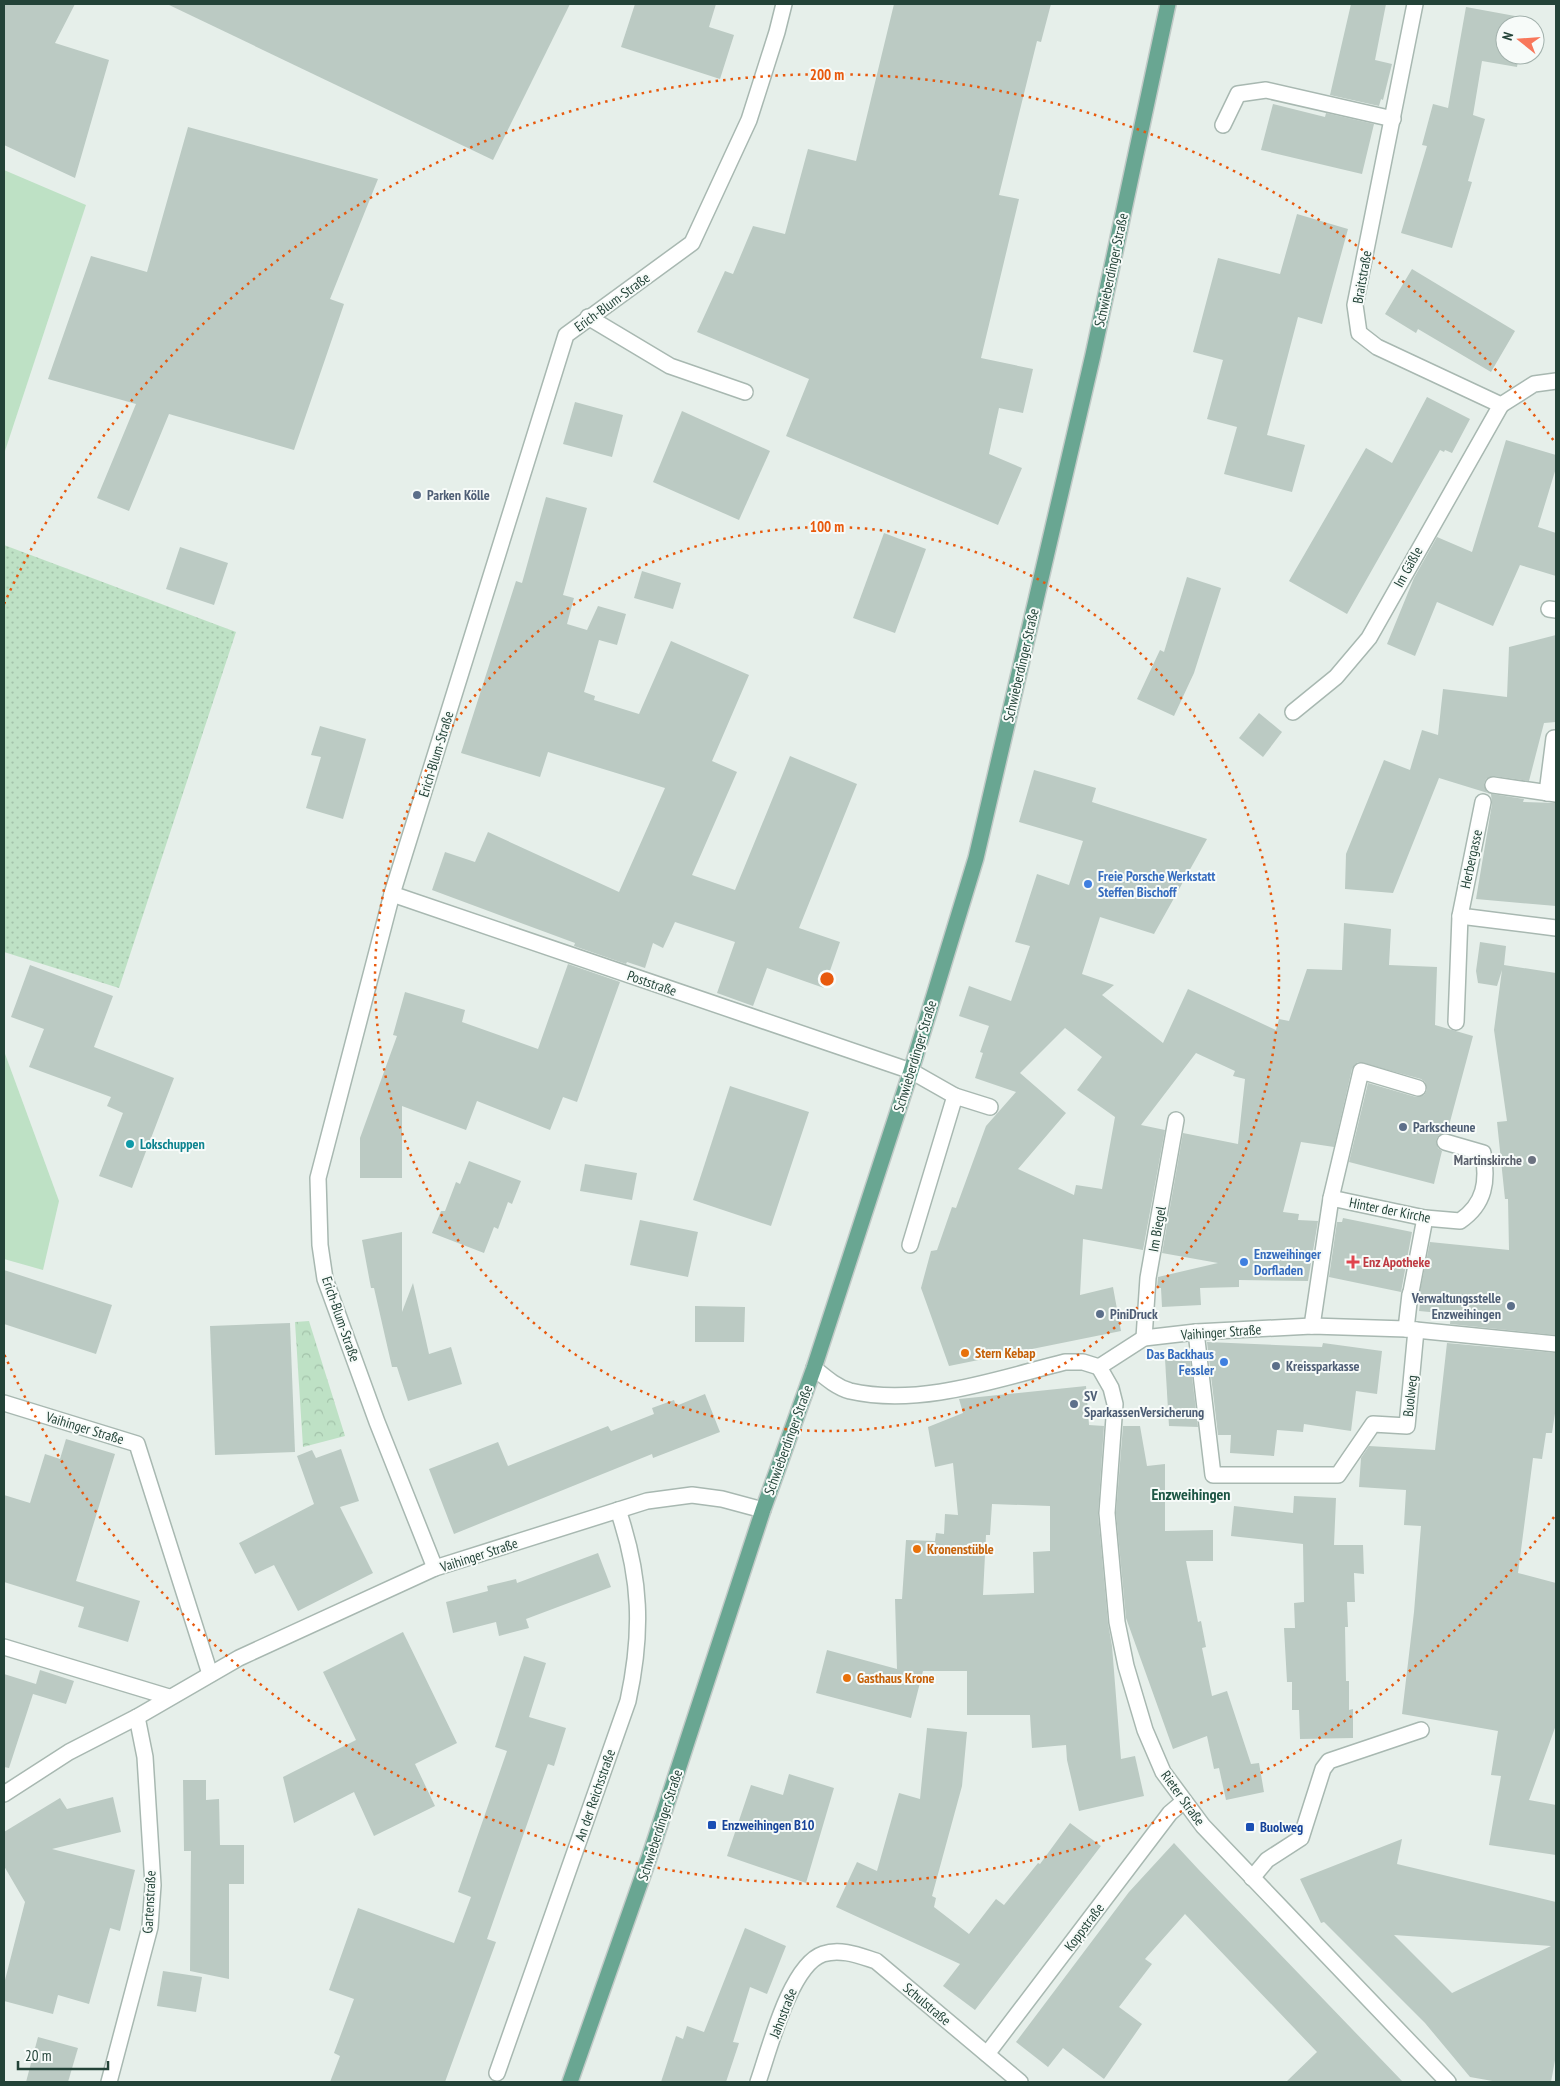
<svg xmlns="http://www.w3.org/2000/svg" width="1560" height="2086" font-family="'PT Sans Narrow',sans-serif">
  <defs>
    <pattern id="forest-crowns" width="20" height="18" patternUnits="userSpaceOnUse" patternTransform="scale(1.25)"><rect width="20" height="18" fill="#bee1c5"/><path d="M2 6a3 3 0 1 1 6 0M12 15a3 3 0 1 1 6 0" fill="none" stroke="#a3c2aa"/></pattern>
    <pattern id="garden-dots" width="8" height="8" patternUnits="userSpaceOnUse" patternTransform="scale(1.25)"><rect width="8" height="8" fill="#bee1c5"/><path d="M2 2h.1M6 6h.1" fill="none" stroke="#a3c2aa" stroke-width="1.8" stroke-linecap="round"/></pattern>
  </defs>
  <rect width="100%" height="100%" fill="#e6efea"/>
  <g fill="#bee1c5">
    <polygon points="4,170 86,205 4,454"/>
    <polygon points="4,1051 59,1201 43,1270 4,1259"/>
  </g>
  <polygon fill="url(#forest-crowns)" points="309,1321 345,1436 303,1447 295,1322"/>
  <polygon fill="url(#garden-dots)" points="4,545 236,632 119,988 4,952"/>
  <g fill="#bbcac3" fill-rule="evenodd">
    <polygon points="4,4 75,4 55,43 109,60 75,178 4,145"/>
    <polygon points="167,4 570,4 493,160"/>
    <polygon points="635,4 716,4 709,27 734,35 720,79 621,47"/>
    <polygon points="894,4 1051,4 1041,42 1037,41 999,195 1019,199 981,358 1033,369 1023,413 999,408 989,454 1022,468 998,525 786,436 809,379 697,332 725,271 733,274 753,226 785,234 808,149 856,161"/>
    <polygon points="1351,4 1386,4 1375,60 1392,64 1383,100 1381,99 1379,106 1330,95"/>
    <polygon points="1466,7 1526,18 1525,25 1505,25 1505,55 1519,55 1517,67 1482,61 1473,115 1485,119 1468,181 1472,182 1452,248 1401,233 1427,146 1422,145 1433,104 1448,108"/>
    <polygon points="1273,104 1325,117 1326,113 1374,124 1362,174 1261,150"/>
    <polygon points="188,127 378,179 330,299 344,304 294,450 169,414 129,511 97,498 136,404 48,379 91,256 147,272"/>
    <polygon points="1297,214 1348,229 1322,324 1298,317 1267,435 1305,445 1292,492 1224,474 1237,427 1207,419 1223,360 1193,352 1218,258 1280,274"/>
    <polygon points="1412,269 1515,331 1491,372 1418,329 1416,333 1385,314"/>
    <polygon points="1427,397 1470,419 1452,453 1445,450 1444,452 1440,450 1347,614 1289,581 1366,448 1392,463"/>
    <polygon points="575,402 623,415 612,457 563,444"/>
    <polygon points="682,411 770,451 739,520 653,482"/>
    <polygon points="1506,440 1556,455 1556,468 1538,527 1556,533 1556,576 1520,565 1493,626 1437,602 1415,656 1387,644 1414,578 1437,537 1472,552"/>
    <polygon points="546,497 587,508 563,595 574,598 567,624 587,630 598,606 626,614 617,645 599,640 584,692 595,696 594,700 639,714 671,641 749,675 712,761 737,772 692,875 735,890 790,756 857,784 799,928 840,942 824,988 767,968 753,1006 717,993 735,942 675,922 663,948 653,943 645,968 627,962 626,964 574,946 575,943 432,890 445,852 475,862 488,832 619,892 665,788 548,752 540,777 461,753 516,581 522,583"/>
    <polygon points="884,533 926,549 895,633 853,618"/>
    <polygon points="180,547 228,563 214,605 166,589"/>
    <polygon points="642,571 681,583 673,609 634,598"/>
    <polygon points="1187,577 1221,588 1194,673 1174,716 1137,699 1160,650 1164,652"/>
    <polygon points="1556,635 1556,722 1544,723 1529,781 1494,776 1486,779 1484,784 1487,792 1492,794 1524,799 1523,802 1556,803 1556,906 1476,899 1492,804 1491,794 1439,778 1393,893 1345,889 1346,854 1384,760 1410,770 1422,730 1438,735 1443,689 1507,697 1509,647"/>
    <polygon points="1259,713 1282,732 1263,757 1239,738"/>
    <polygon points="320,726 366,739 343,819 306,808 321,757 311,755"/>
    <path d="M 1034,770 L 1096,788 L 1092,802 L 1207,839 L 1154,934 L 1100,917 L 1082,974 L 1114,985 L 1102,995 L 1163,1043 L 1188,989 L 1276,1030 L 1279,1019 L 1289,1021 L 1307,969 L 1342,970 L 1344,923 L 1391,929 L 1389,965 L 1437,967 L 1435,1025 L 1473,1036 L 1447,1133 L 1439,1135 L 1436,1140 L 1438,1148 L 1442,1151 L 1434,1184 L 1349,1162 L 1368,1083 L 1416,1097 L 1424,1095 L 1427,1090 L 1425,1082 L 1421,1079 L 1358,1062 L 1352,1069 L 1334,1147 L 1301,1142 L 1283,1212 L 1299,1214 L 1298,1220 L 1318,1221 L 1308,1281 L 1239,1280 L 1239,1287 L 1200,1288 L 1201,1305 L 1162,1307 L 1161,1288 L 1157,1288 L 1158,1277 L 1218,1263 L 1162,1253 L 1183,1133 L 1238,1144 L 1245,1079 L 1233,1076 L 1235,1071 L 1196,1053 L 1141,1125 L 1165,1130 L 1143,1250 L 1083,1239 L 1080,1295 L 1113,1287 L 1121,1331 L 949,1366 L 921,1288 L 931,1251 L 937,1250 L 952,1207 L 956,1208 L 986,1126 L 1016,1092 L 975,1078 L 983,1053 L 980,1052 L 989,1026 L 959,1016 L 969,986 L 1011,1001 L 1030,946 L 1015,942 L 1037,874 L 1069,885 L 1083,841 L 1019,822 ZM 1065,1028 L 1102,1057 L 1077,1090 L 1115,1117 L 1102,1189 L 1076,1185 L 1074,1195 L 1018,1169 L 1066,1113 L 1020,1073 Z"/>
    <polygon points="1480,942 1506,946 1504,965 1556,973 1556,1335 1450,1324 1451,1314 1419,1311 1421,1296 1419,1296 1430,1242 1509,1250 1508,1199 1505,1199 1497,1122 1507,1121 1494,1030 1502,970 1497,986 1478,983 1476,971"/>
    <polygon points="568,964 620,982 577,1102 563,1097 550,1130 477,1101 466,1130 402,1106 402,1178 360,1178 360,1138 397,1036 393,1035 405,992 465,1010 462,1022 538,1049"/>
    <polygon points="30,965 113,996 94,1047 174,1078 132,1188 99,1176 123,1113 107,1106 111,1097 29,1067 44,1029 11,1017"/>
    <polygon points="730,1086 809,1112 771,1226 693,1200"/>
    <polygon points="469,1161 521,1181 512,1204 508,1202 498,1229 494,1227 484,1253 432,1233 441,1211 445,1211 456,1182 460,1184"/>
    <polygon points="585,1164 637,1173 632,1200 580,1191"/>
    <polygon points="1343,1218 1412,1232 1401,1292 1329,1277 1337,1222 1342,1222"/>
    <polygon points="640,1220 698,1232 688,1277 630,1265"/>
    <polygon points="402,1232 402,1312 413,1283 429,1354 451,1347 462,1384 408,1401 397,1367 392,1367 374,1288 371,1288 362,1240"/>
    <polygon points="4,1270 112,1305 96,1354 4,1324"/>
    <polygon points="695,1306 745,1307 744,1342 695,1342"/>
    <polygon points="290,1323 295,1452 215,1455 210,1326"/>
    <polygon points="1207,1342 1322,1347 1323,1343 1382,1351 1377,1394 1356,1391 1351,1431 1304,1424 1303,1432 1277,1430 1274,1456 1230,1453 1231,1435 1218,1435"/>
    <polygon points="1447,1343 1556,1353 1556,1407 1552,1433 1546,1433 1542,1459 1533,1458 1518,1573 1556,1583 1556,1725 1529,1800 1556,1805 1556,1855 1489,1845 1501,1776 1491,1775 1498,1731 1402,1714 1414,1612 1421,1526 1404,1525 1406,1490 1359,1487 1361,1458 1369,1446 1435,1450"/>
    <polygon points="1165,1359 1190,1359 1198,1427 1169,1426"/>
    <path d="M 1086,1386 L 1089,1425 L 1104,1426 L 1098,1514 L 1108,1623 L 1112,1646 L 1121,1759 L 1135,1756 L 1144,1796 L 1079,1811 L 1067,1760 L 1066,1745 L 1032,1748 L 1030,1715 L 967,1715 L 967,1671 L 923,1671 L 911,1718 L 816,1693 L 827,1650 L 897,1669 L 895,1599 L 902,1599 L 906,1540 L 935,1541 L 936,1533 L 944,1534 L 945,1514 L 958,1515 L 953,1463 L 935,1467 L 928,1427 L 963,1413 L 959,1399 ZM 992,1504 L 1050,1506 L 1050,1551 L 1033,1552 L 1034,1593 L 983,1595 L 986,1535 L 990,1535 Z"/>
    <polygon points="705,1394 720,1432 653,1458 652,1454 454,1534 429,1469 498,1442 508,1466 608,1426 611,1431 654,1414 652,1408 674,1400 676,1406"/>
    <polygon points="1123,1426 1140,1426 1147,1466 1165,1464 1165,1531 1213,1530 1213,1561 1186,1561 1198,1622 1201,1621 1206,1647 1202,1648 1212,1696 1227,1691 1251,1764 1259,1763 1264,1792 1226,1800 1219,1768 1214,1769 1207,1736 1173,1749 1126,1618 1116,1513"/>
    <polygon points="66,1439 115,1454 76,1581 140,1601 128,1642 78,1627 84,1607 4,1582 4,1495 30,1503 45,1454 60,1459"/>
    <polygon points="341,1449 359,1501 340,1507 373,1573 298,1611 274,1565 255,1574 239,1543 314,1504 297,1456 312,1450 316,1458"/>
    <polygon points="1294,1496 1336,1498 1334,1545 1363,1545 1364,1574 1354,1573 1355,1602 1347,1602 1348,1627 1345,1627 1346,1681 1349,1681 1349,1710 1353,1709 1353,1738 1300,1739 1299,1710 1292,1710 1292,1682 1287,1682 1284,1628 1295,1628 1294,1603 1304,1602 1303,1544 1231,1536 1234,1506 1293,1513"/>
    <polygon points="598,1553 611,1587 526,1619 529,1628 499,1636 496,1622 453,1633 446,1602 488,1591 487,1586 516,1579 517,1583"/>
    <polygon points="403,1632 457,1743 415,1764 435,1806 374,1836 354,1792 294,1823 283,1777 356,1740 323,1672"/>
    <polygon points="524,1656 546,1663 529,1717 566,1728 554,1766 548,1764 487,1939 496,1942 445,2082 330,2082 340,2056 334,2053 354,1999 329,1990 358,1908 454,1943 471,1897 458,1892 507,1751 495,1747"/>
    <polygon points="40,1670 74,1681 66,1704 33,1694 9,1768 4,1767 4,1674 36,1684"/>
    <polygon points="927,1728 967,1732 962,1786 932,1896 936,1898 934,1907 969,1934 996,1899 1004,1905 1038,1863 1040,1864 1070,1823 1101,1846 975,2010 943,1986 960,1964 836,1907 857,1862 877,1871 899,1793 920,1799"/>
    <polygon points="789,1774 834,1788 806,1883 727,1856 751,1785 783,1795"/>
    <polygon points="183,1780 206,1780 206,1800 219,1799 220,1845 244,1845 244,1884 229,1884 229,1979 190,1971 191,1851 184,1851"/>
    <polygon points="113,1797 121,1832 52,1849 135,1870 120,1931 110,1928 89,2004 58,1995 53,2014 4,2001 4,1984 25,1902 4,1866 4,1832 60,1798 67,1809"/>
    <path d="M 1402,1839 L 1397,1864 L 1556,1902 L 1556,2055 L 1551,2082 L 1498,2082 L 1470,2077 L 1425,2023 L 1324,1922 L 1321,1923 L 1300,1879 ZM 1394,1935 L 1551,1946 L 1452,1993 Z"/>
    <polygon points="1174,1843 1199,1870 1403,2082 1286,2082 1317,2052 1185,1914 1145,1959 1152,1964 1119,2007 1142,2024 1104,2079 1063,2048 1048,2067 1016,2042 1129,1892"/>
    <polygon points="745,1928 786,1946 767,1994 750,1987 733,2042 739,2043 726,2082 661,2082 676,2036 683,2039 687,2026 704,2032"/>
    <polygon points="163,1971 202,1977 196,2012 157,2006"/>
    <polygon points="38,2037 78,2048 68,2082 26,2082"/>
  </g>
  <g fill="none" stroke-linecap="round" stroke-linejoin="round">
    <defs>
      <g id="minor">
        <polyline points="1415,4 1355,305 1359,333 1377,347 1501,405 1534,384 1556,381"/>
        <polyline points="1223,125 1238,94 1266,90 1393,119"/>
        <polyline points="588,317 670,366 745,392"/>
        <polyline points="1549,609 1556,610"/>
        <polyline points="1293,712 1336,677 1369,638 1501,405"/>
        <polyline points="1493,785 1556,794"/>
        <polyline points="1547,793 1554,738"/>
        <polyline points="1483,802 1460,916 1556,928"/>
        <polyline points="392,894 911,1071 955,1096"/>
        <polyline points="1456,1022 1460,916"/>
        <polyline points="1331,1198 1361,1071 1418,1088"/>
        <polyline points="910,1245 955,1096 990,1107"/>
        <polyline points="1411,1292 1425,1218"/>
        <path d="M 1312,1326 L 1331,1198 L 1425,1218 L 1460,1221 C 1485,1204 1488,1181 1483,1153 L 1445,1142"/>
        <polyline points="1406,1329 1410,1294"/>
        <polyline points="1196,1332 1213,1475 1338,1475 1373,1424 1407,1426 1416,1330"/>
        <polyline points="1144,1338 1148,1278 1176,1120"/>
        <polyline points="1099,1367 1111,1388 1115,1404 1107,1513 1117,1622 1126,1666 1145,1730 1163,1772 1203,1826 1448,2082"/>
        <path d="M 814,1368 C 825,1377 836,1387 850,1391 C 920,1407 997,1379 1065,1362 L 1083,1362 L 1099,1367 L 1144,1338 L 1196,1332 L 1312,1326 L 1406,1329 L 1556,1344"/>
        <polyline points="4,1403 137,1444 210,1674"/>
        <polyline points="435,1568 377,1422 325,1279 320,1245 318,1178 392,894 566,335 692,243 749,120 777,32 784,4"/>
        <polyline points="4,1647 169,1697"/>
        <polyline points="4,1794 69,1752 137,1717 239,1658 435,1568 647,1501 692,1495 722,1499 763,1510"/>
        <polyline points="1252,1878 1267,1860 1301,1838 1323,1769 1329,1761 1421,1730"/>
        <polyline points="987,2054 1170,1813 1183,1802"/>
        <path d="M 497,2073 L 628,1701 C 643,1632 641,1577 618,1510"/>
        <polyline points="109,2082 150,1927 153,1885 145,1757 137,1717"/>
        <path d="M 758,2082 C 769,2051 790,1965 823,1954 C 841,1948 860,1956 876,1961 L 1020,2082"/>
      </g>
      <polyline id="major" points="570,2082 649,1858 763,1510 814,1368 911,1071 976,858 1093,355 1168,4"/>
    </defs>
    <use href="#minor" stroke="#a8b8b1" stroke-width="18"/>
    <use href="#major" stroke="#c1cac7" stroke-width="18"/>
    <use href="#minor" stroke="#fff" stroke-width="15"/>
    <use href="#major" stroke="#69a692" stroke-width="15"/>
  </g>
  <g fill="none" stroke="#e8590c" stroke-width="2.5" stroke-dasharray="2.5 5">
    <circle cx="827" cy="979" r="452"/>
    <path d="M1554 1517A904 904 0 0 1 4 1354M4 604A904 904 0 0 1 1554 441"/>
  </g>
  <g fill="#5c6f8a" stroke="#f7fbf9" stroke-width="2">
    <circle cx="417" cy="495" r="5"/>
    <circle cx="1403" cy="1127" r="5"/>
    <circle cx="1511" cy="1306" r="5"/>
    <circle cx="1100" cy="1314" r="5"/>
    <circle cx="1276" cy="1366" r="5"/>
    <circle cx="1074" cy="1404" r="5"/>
  </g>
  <g fill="#3f7fe0" stroke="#f7fbf9" stroke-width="2">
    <circle cx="1088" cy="884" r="5"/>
    <circle cx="1244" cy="1262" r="5"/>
    <circle cx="1224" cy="1362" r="5"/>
  </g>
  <circle fill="#0f9aa8" stroke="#f7fbf9" stroke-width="2" cx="130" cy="1144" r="5"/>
  <circle fill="#6b7280" stroke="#f7fbf9" stroke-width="2" cx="1532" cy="1160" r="5"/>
  <path fill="#e0444e" stroke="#f7fbf9" stroke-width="2" d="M1350.5 1254.5h5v5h5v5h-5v5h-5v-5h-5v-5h5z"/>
  <g fill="#e8710a" stroke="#f7fbf9" stroke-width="2">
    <circle cx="965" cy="1353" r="5"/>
    <circle cx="917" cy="1549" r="5"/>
    <circle cx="847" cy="1678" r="5"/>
  </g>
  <g fill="#1a4fb4" stroke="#f7fbf9" stroke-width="2">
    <rect x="707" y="1820" width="10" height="10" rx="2.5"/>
    <rect x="1245" y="1822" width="10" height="10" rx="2.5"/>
  </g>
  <g text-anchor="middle" stroke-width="4" stroke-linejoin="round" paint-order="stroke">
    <g font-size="14" fill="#234338" stroke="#f7fbf9">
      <text transform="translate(1111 270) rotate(-78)" y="5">Schwieberdinger Straße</text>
      <text transform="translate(1362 277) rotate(-80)" y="5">Braitstraße</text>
      <text transform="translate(612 302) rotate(-36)" y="5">Erich-Blum-Straße</text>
      <text transform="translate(1408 567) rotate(-61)" y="5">Im Gäßle</text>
      <text transform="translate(1021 665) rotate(-77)" y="5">Schwieberdinger Straße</text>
      <text transform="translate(436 754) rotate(-73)" y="5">Erich-Blum-Straße</text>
      <text transform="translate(1471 859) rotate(-78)" y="5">Herbergasse</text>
      <text transform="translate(652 983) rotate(19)" y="5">Poststraße</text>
      <text transform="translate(915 1056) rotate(-73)" y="5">Schwieberdinger Straße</text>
      <text transform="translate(1390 1210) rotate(11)" y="5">Hinter der Kirche</text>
      <text transform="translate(1157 1229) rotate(-80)" y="5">Im Biegel</text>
      <text transform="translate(341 1319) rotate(71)" y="5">Erich-Blum-Straße</text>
      <text transform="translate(1221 1332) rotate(-4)" y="5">Vaihinger Straße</text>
      <text transform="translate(1410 1396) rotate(-84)" y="5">Buolweg</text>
      <text transform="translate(85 1428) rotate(17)" y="5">Vaihinger Straße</text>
      <text transform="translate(788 1440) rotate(-70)" y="5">Schwieberdinger Straße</text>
      <text transform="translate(479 1555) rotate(-18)" y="5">Vaihinger Straße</text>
      <text transform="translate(595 1795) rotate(-71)" y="5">An der Reichsstraße</text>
      <text transform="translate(1183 1798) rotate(54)" y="5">Rieter Straße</text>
      <text transform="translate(660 1825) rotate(-72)" y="5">Schwieberdinger Straße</text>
      <text transform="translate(149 1902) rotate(-87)" y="5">Gartenstraße</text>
      <text transform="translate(1084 1927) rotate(-53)" y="5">Koppstraße</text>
      <text transform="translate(927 2004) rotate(40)" y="5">Schulstraße</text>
      <text transform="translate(783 2013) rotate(-69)" y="5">Jahnstraße</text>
    </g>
    <g font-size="14" font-weight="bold" fill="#4e5e75" stroke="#f7fbf9" text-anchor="start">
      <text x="427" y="500">Parken Kölle</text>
      <text x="1413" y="1132">Parkscheune</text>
      <text x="1501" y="1303" text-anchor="end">Verwaltungsstelle<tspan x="1501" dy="16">Enzweihingen</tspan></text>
      <text x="1110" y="1319">PiniDruck</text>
      <text x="1286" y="1371">Kreissparkasse</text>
      <text x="1084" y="1401">SV<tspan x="1084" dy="16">SparkassenVersicherung</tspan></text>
    </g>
    <g font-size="14" font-weight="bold" fill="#366cbe" stroke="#f7fbf9" text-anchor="start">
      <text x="1098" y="881">Freie Porsche Werkstatt<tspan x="1098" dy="16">Steffen Bischoff</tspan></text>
      <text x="1254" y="1259">Enzweihinger<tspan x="1254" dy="16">Dorfladen</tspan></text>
      <text x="1214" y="1359" text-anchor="end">Das Backhaus<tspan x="1214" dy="16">Fessler</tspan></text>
    </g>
    <g font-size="14" font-weight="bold" fill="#0d838f" stroke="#f7fbf9" text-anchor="start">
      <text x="140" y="1149">Lokschuppen</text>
    </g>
    <g font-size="14" font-weight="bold" fill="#5b616d" stroke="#f7fbf9" text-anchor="end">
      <text x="1522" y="1165">Martinskirche</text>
    </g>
    <g font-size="14" font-weight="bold" fill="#be3a42" stroke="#f7fbf9" text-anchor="start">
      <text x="1363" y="1267">Enz Apotheke</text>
    </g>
    <g font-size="14" font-weight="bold" fill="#c56008" stroke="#f7fbf9" text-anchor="start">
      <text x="975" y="1358">Stern Kebap</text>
      <text x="927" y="1554">Kronenstüble</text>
      <text x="857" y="1683">Gasthaus Krone</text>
    </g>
    <g font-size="14" font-weight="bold" fill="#164399" stroke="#f7fbf9" text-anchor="start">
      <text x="722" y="1830">Enzweihingen B10</text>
      <text x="1260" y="1832">Buolweg</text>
    </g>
    <g font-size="16" font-weight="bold" fill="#1e5645" stroke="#f7fbf9">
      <text x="1191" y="1500">Enzweihingen</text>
    </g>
  </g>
  <circle cx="827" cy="979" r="8" fill="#e8590c" stroke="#f7fbf9" stroke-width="2.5"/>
  <g font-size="15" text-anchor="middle" font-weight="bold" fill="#e8590c" stroke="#f7fbf9" stroke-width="4" stroke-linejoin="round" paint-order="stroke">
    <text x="827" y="80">200 m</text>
    <text x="827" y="532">100 m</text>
  </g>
  <rect width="1560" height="2086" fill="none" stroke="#234338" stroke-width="10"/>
  <g transform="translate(1520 40) rotate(287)"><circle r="24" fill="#f7fbf9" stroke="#a2b1ac"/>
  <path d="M0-4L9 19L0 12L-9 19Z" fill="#f8775b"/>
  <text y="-8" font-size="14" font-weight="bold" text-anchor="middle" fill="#234338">N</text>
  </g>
  <path d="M18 2061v8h90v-8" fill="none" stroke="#234338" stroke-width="2.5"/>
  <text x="25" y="2061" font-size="15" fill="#234338" stroke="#f7fbf9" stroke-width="4" paint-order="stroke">20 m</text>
</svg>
